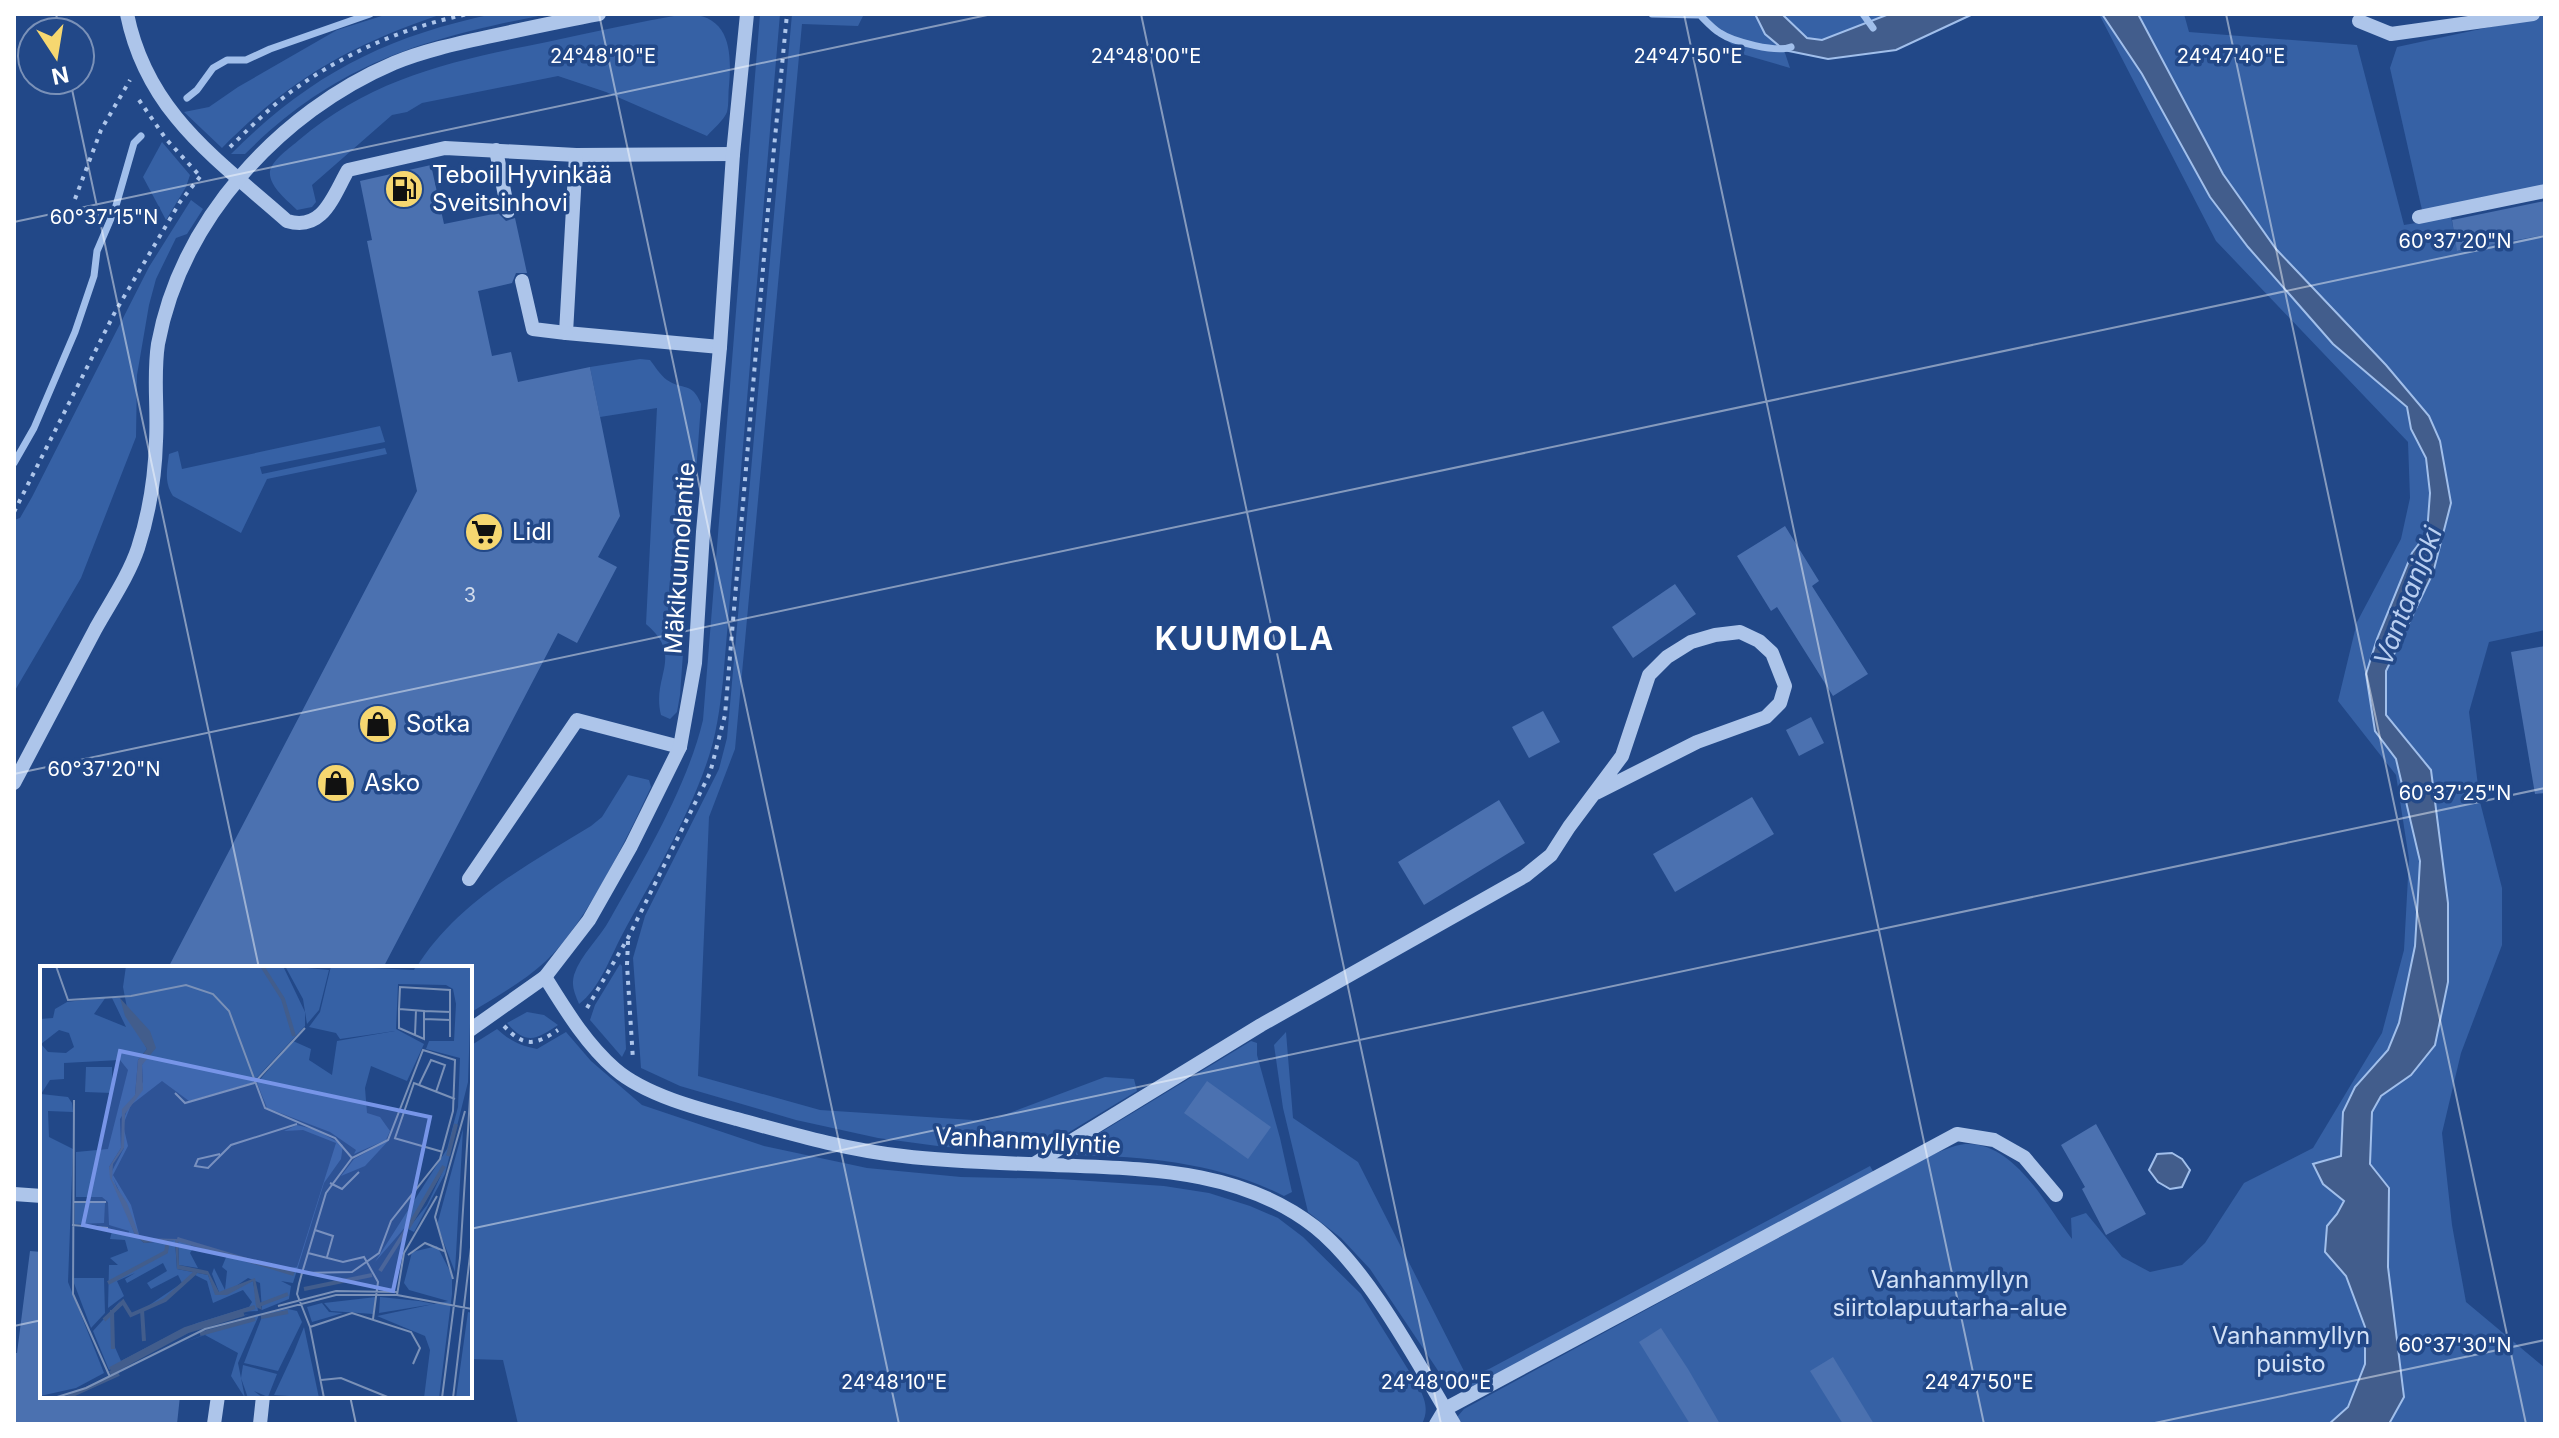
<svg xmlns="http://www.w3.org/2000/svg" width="2559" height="1438" font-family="Inter,sans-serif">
  <rect width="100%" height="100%" fill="#224888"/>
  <g fill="#3661a5">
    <path d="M 388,14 L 442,14 C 350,45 290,79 222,148 L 184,112 L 209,107 L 238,87 L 337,30 Z"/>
    <path d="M 493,14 L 548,14 C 423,39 338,62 245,154 L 231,154 C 310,75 384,37 493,14 Z"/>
    <path d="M 685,14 C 730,14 732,51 729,86 C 728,94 729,104 727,112 C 724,120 713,129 707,136 L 606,92 L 558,76 L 422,103 L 407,112 L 392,115 L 312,185 L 316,202 L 312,207 L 297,210 C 288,201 268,186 270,171 C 273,159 290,148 299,140 C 373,77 455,60 547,42 C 593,32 639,22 685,14 Z"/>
    <path d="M 760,14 L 780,14 L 723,680 C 720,708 716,738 706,765 C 686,822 650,883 621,937 C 610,958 599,989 579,1004 C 575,994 571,986 574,975 C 581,954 600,938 610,919 C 644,859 687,787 703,720 Z"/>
    <polygon points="792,14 864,14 858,26 802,24 735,749 709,817 698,1076 820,1110 988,1121 1105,1077 1134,1079 1137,1091 1038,1151 945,1147 878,1138 796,1120 680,1086 641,1068 633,958 645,916 719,769 727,738"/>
    <polygon points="1652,14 1755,14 1765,34 1784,50 1790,68 1742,54 1700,15"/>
    <polygon points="1782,14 1889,14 1822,40 1807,38"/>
    <path d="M 2099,14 L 2102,14 L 2142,74 L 2210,197 L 2248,247 L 2333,344 L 2407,407 L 2411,429 L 2426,458 L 2430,493 L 2427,533 L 2412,553 L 2377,639 L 2366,674 L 2375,731 L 2396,759 L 2420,861 L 2415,946 L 2399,1023 L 2388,1050 L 2356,1087 L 2343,1112 L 2341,1157 L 2323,1184 L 2344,1201 L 2337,1215 L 2327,1226 L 2325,1252 L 2346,1276 L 2365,1327 L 2365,1364 L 2348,1407 L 2329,1424 L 1451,1424 L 1464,1409 L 1929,1156 C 1940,1152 1953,1145 1965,1144 C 2014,1141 2046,1205 2072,1239 L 2071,1218 L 2086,1213 L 2122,1257 L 2150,1272 L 2182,1265 L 2205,1243 L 2244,1183 L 2313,1148 L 2382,1033 L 2404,950 L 2409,859 L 2396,775 L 2338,701 L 2357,622 L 2401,539 L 2410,498 L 2408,442 L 2216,241 Z"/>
    <polygon points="2138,14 2184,14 2189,32 2357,45 2404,225 2451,217 2458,251 2545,235 2545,630 2489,642 2469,712 2480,802 2502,888 2502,945 2461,1053 2442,1133 2452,1225 2466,1302 2545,1368 2545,1424 2389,1424 2404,1397 2388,1267 2389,1189 2369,1164 2372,1112 2381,1096 2411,1075 2448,982 2448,903 2431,770 2386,715 2386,671 2433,573 2440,441 2386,365 2276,249 2223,174"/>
    <polygon points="2545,15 2545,187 2422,210 2390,68 2397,47"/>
    <polygon points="162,142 190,175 186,187 166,220 143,177"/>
    <polygon points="191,200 203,209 187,234 176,238 156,279 149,305 137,375 136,437 81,578 14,692 14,520 20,518 32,497 149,267"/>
    <path d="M 640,359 L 650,360 C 655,366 660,375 667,380 C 683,391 692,381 701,404 L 680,695 L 677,712 L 670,719 L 661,715 C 651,676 685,657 646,624 L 657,408 L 600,417 L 590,367 Z"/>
    <path d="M 380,426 L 385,442 L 260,467 L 262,474 L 385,448 L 387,454 L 267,479 L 241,533 L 173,496 C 164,482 167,470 169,454 L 178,451 L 182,469 Z"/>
    <path d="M 628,775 L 649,780 L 651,787 C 627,838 587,922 546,961 C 523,982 496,997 470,1013 L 470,968 L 416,968 C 456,903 527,865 591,826 L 602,817 Z"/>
    <polygon points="620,964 622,966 626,1049 622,1057 590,1020 595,1005"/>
    <path d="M 527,1012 L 544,1015 L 558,1025 C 536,1040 526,1045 507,1023 Z"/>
    <path d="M 497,1029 C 509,1040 520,1046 537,1049 L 566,1032 L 591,1061 L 642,1105 L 764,1146 L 867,1168 L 961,1177 L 1060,1179 L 1164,1186 L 1209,1193 L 1250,1206 L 1278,1218 L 1303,1237 L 1361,1294 L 1419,1387 C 1425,1400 1429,1410 1422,1424 L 518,1424 L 503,1360 L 470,1359 L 470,1046 Z"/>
    <polygon points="1286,1032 1293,1118 1358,1162 1467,1377 1489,1369 1870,1166 1874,1173 1466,1391 1447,1384 1370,1269 1341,1238 1308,1212 1283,1108 1274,1045"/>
    <path d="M 1251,1041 L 1257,1043 L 1257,1055 L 1280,1138 L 1292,1192 L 1284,1196 C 1219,1163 1149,1157 1077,1155 L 1073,1152 L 1075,1148 Z"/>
  </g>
  <g fill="#425d8c" stroke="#a1bfeb" stroke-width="2">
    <polygon points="1755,14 1782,14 1807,38 1822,40 1889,14 1973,14 1896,50 1828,59 1784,50 1765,34"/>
    <polygon points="2102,14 2138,14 2223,174 2276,249 2386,365 2429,416 2440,441 2451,503 2433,573 2386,671 2386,715 2431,770 2448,903 2448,982 2435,1045 2411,1075 2381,1096 2372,1112 2370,1164 2389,1188 2388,1267 2404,1397 2389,1424 2329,1424 2348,1407 2365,1364 2365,1327 2346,1276 2325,1252 2327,1226 2337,1214 2344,1201 2323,1184 2313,1164 2341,1156 2343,1112 2355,1087 2388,1050 2399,1023 2415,946 2420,861 2396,759 2375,731 2366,674 2377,639 2412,553 2427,533 2430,493 2426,458 2411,429 2407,407 2333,344 2248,247 2210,197 2142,74"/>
    <polygon points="2172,1153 2182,1159 2190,1170 2182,1187 2170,1189 2158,1182 2149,1170 2157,1154"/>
  </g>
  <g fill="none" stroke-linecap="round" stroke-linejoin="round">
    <g stroke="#a1bfeb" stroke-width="7">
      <path d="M 1652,14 L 1700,15 C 1706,21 1713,29 1720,33 C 1733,42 1777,53 1791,47"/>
      <polyline points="1863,14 1873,28"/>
      <polyline points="187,98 197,90 213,68 227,60 246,60 270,49 370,14"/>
      <polyline points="14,463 34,428 75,332 94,276 97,251 115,209 134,143 141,136"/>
    </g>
  </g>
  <g fill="#4b71b0">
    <polygon points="431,165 444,224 498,213 506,221 515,218 527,273 516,273 512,283 478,291 492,356 511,352 518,382 590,367 620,516 598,557 617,567 577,643 558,633 383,968 168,968 417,491 367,241 372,240 360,181"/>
    <polygon points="2545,201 2545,235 2457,251 2452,220"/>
    <polygon points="1785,526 1819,581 1812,586 1868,674 1833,696 1777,607 1771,611 1737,556"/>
    <polygon points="1675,584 1696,614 1633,658 1612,627"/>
    <polygon points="2545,646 2545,793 2535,794 2511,652"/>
    <polygon points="1543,711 1560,742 1529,758 1512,727"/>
    <polygon points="1811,717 1824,743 1799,756 1786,730"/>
    <polygon points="1752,797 1774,834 1675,892 1653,854"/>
    <polygon points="1499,800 1525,843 1424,905 1398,862"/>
    <polygon points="1207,1081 1271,1127 1248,1159 1184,1113"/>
    <polygon points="2096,1124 2146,1214 2106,1235 2082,1189 2085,1187 2061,1145"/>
    <polygon points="30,1251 42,1252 42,1396 180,1396 177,1424 14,1424 14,1353 17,1353"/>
    <polygon points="1661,1328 1688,1369 1720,1424 1690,1424 1639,1342"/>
    <polygon points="1833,1357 1874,1424 1843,1424 1810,1371"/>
  </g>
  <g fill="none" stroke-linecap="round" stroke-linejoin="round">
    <g stroke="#adc5ea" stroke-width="4" stroke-dasharray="4 6" stroke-linecap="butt">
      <polyline points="139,100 166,139 200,176"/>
      <path d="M 230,147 C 252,126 274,103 299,86 C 349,51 409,26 468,14"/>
      <polyline points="75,199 101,130 130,80"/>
      <polyline points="14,512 115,312 180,202 203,173"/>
      <polyline points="628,941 627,965 633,1060"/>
      <polyline points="587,1008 628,938 710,773 725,715 768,210 787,14"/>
      <path d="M 504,1026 C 524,1047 534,1046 558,1030"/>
    </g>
    <g stroke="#adc5ea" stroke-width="14">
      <path d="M 127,14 C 147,113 217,159 287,221 C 323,232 333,196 348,170 L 445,148 L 576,155 L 733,154"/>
      <polyline points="2359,21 2391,34 2533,14"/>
      <polyline points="496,150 508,211"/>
      <polyline points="576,155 566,333 720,347"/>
      <polyline points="2419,217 2545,191"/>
      <polyline points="522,281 533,329 566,333"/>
      <path d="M 14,783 C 41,732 68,680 96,628 C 110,603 129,575 138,548 C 149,514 155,477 156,441 C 158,408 153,377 158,344 C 181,220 279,112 394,63 C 423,51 455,44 487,37 C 524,29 561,21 599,14"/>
      <polyline points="469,879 577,720 680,747"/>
      <path d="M 545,977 C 565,1009 586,1044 615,1069 C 645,1095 699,1109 737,1119 C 792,1134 847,1150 903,1156 C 953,1162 1004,1163 1054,1165 C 1145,1169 1239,1168 1315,1227 C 1369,1270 1418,1364 1454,1424"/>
      <polyline points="470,1030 545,977 589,920 631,846 680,747 695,663 703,532 720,347 733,154 747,14"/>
      <polyline points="1034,1164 1261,1025 1525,876 1551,855 1569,827 1622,756 1649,675 1667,657 1691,642 1715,635 1740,632 1759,641 1772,653 1785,686 1780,703 1766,717 1697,742 1596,793"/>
      <polyline points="14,1194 42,1196"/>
      <polyline points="214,1424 218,1396"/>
      <polyline points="260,1424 263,1396"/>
      <polyline points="1436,1424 1445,1409 1957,1134 1994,1140 2024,1157 2056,1195"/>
    </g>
  </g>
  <path fill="none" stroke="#fff" stroke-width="2" stroke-opacity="0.45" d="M 56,14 L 60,32M 599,14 L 899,1424M 1141,14 L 1441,1424M 1684,14 L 1984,1424M 2226,14 L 2526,1424M 70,80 L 259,968M 14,222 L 992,14M 14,774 L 2545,236M 470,1229 L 2545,788M 14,1326 L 42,1320M 350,1396 L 356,1424M 2150,1424 L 2545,1340"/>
  <defs>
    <symbol id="fuel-disc" viewBox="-11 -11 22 22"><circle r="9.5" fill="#f6d770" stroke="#224888"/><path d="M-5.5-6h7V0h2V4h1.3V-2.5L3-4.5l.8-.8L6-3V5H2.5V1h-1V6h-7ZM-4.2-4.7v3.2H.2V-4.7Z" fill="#111"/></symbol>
    <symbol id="supermarket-disc" viewBox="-11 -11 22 22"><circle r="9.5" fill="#f6d770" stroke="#224888"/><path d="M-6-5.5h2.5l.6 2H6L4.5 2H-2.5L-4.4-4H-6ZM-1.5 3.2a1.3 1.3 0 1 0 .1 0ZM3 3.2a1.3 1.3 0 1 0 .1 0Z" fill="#111"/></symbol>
    <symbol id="shop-disc" viewBox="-11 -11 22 22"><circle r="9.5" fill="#f6d770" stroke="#224888"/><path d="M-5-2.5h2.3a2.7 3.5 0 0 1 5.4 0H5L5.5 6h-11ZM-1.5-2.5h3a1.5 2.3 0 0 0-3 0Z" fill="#111"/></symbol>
  </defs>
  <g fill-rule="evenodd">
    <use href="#fuel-disc" x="382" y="167" width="44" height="44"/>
    <use href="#supermarket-disc" x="462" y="510" width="44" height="44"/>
    <use href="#shop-disc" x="356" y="702" width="44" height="44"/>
    <use href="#shop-disc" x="314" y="761" width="44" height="44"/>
  </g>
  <g text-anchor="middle" stroke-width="7" stroke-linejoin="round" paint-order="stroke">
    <g font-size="20" fill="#d2dceb">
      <text x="470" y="602">3</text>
    </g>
    <g font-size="24" fill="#fff" stroke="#224888" text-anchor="start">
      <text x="432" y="183">Teboil Hyvinkää<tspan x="432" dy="28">Sveitsinhovi</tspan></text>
      <text x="512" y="540">Lidl</text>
      <text x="406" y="732">Sotka</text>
      <text x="364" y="791">Asko</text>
    </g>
    <g font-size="24" fill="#fff" stroke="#224888">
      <text transform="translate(680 558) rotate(-86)" y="8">Mäkikuumolantie</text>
      <text transform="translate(1028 1141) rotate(3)" y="8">Vanhanmyllyntie</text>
    </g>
    <g font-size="24" fill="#d2e1f7" stroke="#224888">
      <text x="1950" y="1288">Vanhanmyllyn<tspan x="1950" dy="28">siirtolapuutarha-alue</tspan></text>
      <text x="2291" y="1344">Vanhanmyllyn<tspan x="2291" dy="28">puisto</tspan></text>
    </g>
    <g font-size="26" font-style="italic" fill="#b9cff1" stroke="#224888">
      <text transform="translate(2408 596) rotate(-69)" y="9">Vantaanjoki</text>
    </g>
    <g font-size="32" font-weight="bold" letter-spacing="2" fill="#fff" stroke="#224888">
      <text x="1245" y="650">KUUMOLA</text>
    </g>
  </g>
  <g transform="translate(40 966)">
    <rect width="432" height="432" fill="#224888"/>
    <path d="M 86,0 L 243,0 L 265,46 L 265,60 L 212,117 L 149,135 L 122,115 L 91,139 L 83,159 L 88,180 L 73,209 L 91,239 L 100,272 L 71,207 L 84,182 L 82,158 L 89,139 L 103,116 L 102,99 L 112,73 L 88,47 L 83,21 ZM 245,0 L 289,4 L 279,44 L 267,58 L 263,33 ZM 291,0 L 374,4 L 376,0 L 432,0 L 428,116 L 405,208 L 374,266 L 368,263 L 387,239 L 403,205 L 381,243 L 335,296 L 407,183 L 418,141 L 420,92 L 386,83 L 389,75 L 414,75 L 416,38 L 413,23 L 406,19 L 358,18 L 356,63 L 384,78 L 367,115 L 331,100 L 325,122 L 327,147 L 340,151 L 350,165 L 346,174 L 314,188 L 316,184 L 290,166 L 227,142 L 217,117 L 253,75 L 271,83 L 269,94 L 292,109 L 297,75 L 355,65 L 300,73 L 296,67 L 269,61 L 280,46 ZM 66,31 L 54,48 L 86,61 L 72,32 L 80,32 L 107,83 L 98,94 L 95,129 L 80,153 L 81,182 L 69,201 L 95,269 L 104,277 L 135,274 L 137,303 L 168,309 L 176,329 L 213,315 L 218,345 L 200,346 L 164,356 L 209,348 L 154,364 L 69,406 L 164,357 L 69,404 L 53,365 L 81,334 L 73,346 L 74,379 L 81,395 L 138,365 L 157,357 L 209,341 L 212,336 L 203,324 L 173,337 L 167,315 L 155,309 L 129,332 L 105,342 L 142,317 L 138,309 L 111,323 L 107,317 L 127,305 L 123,297 L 87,317 L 85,313 L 95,307 L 77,315 L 84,330 L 68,342 L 69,299 L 78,299 L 70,292 L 88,285 L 85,274 L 70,273 L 72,265 L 88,270 L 89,265 L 69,259 L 68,236 L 62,231 L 36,231 L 36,186 L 68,183 L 88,104 L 80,94 L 24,97 L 24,113 L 10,114 L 1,128 L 28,131 L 32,137 L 33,146 L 8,145 L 9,171 L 33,183 L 28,316 L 64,407 L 36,422 L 0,430 L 0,53 L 13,52 L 15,43 L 27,36 ZM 19,64 L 29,67 L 34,81 L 26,87 L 8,86 L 1,78 ZM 46,101 L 72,101 L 72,127 L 45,126 ZM 257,159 L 276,164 L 303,179 L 301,193 L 284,217 L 253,317 L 241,315 L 251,320 L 249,333 L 222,344 L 220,317 L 208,312 L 187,326 L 179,326 L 172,308 L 174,302 L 185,324 L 187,305 L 182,301 L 187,289 L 240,303 L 257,301 L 296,177 L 263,164 L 244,165 ZM 423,163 L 415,306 L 397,259 ZM 350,173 L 325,200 L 301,210 L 314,193 ZM 35,237 L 65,237 L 64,257 L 35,258 ZM 138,271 L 154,281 L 150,287 L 158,302 L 139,299 ZM 397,280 L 412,309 L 412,328 L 399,432 L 384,432 L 390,384 L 385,370 L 337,350 L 408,335 L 369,324 L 364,317 L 372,286 ZM 32,312 L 64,312 L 65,347 L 51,362 ZM 336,331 L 333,348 L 291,345 L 284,337 ZM 340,331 L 379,335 L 394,338 L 339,347 ZM 282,337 L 289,346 L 303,347 L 272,356 L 267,341 ZM 248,343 L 257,345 L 262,356 L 238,405 L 204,397 L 223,348 ZM 428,346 L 432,347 L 432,432 L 416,432 ZM 219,349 L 198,397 L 205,432 L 191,410 L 198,387 L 165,369 L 139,378 ZM 264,361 L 279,432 L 234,429 L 254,386 ZM 203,399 L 237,408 L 228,431 L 214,425 L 223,432 L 208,432 L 201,412 Z" fill="#3661a5" fill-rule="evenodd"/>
    <path d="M 80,32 L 110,65 L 116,82 L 102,99 L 103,124 L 85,148 L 84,182 L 73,198 L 72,214 L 87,237 L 100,272 L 138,273 L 139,299 L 168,305 L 179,326 L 215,312 L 222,344 L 216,341 L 213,315 L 187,329 L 175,329 L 168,309 L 137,303 L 135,274 L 104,277 L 95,269 L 70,212 L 69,201 L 81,182 L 82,143 L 95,129 L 98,94 L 107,83 L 85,50 Z" fill="#425d8c"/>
    <path fill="none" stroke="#425d8c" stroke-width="4" d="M 222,0 L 243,33 L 254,70M 408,190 L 416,158M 368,262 L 404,200M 137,273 L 254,308M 340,305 L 366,264M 68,317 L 126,286 L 128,275M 264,323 L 332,309M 219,339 L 248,328M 72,344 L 73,383M 102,344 L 104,375M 221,351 L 248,346M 64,354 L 83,336 L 91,349 L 125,334 L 156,306M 160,368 L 215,353M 70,403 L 145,363 L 215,341M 70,407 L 148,365 L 204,348M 26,432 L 79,408"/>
    <path fill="none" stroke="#7a91b8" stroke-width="2" d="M 16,0 L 28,34 L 91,30 L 146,19 L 173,28 L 189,45 L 225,142 L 295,172 L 312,192M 359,43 L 360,21 L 410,24 L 410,54M 359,43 L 384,45 L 384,73 L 359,62 ZM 384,45 L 411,46M 384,53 L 410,54 L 410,71M 375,69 L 376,44M 379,119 L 415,133M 135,127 L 145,137 L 214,117 L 265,62M 34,134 L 33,328 L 70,411M 354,172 L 403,186M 355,172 L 374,117 L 379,119 L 391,94 L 405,99 L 396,126M 180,188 L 158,193 L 155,200 L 168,202 L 191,179 L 257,158M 290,217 L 302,223 L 319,206M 33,236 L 66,236M 32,259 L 68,262M 275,264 L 293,270 L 287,291M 268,287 L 303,296 L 324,291 L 338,316 L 333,353M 368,289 L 385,277 L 404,285M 262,307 L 312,306 L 339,287 L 351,255 L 400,193 L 413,145 L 415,94 L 383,84 L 348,174 L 312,192 L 286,227 L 262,307 L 259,318 L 257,328 L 270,361 L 284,432M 413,313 L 395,251 L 425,145M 357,329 L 432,343M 357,329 L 364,287 L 397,230M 238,340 L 296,325 L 358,326M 270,361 L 312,347 L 371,366 L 380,382 L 373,398M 281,414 L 301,412 L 350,432M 14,432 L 46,422 L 165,363 L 296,329 L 357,329M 402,432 L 420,292 L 432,100M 413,432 L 432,273"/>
    <path fill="#7795e8" fill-opacity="0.15" stroke="#7795e8" stroke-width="4" d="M 80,85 L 390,151 L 353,325 L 43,259 Z"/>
    <rect width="432" height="432" fill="none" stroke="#fff" stroke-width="4"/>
  </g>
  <g font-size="20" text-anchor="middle" fill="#fff" stroke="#224888" stroke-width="7" stroke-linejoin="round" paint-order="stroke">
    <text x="603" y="63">24°48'10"E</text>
    <text x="1146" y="63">24°48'00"E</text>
    <text x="1688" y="63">24°47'50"E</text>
    <text x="2231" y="63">24°47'40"E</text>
    <text x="104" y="224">60°37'15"N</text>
    <text x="2455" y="248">60°37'20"N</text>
    <text x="104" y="776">60°37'20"N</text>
    <text x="2455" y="800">60°37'25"N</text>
    <text x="2455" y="1352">60°37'30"N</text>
    <text x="894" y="1389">24°48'10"E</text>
    <text x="1436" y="1389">24°48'00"E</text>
    <text x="1979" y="1389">24°47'50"E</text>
  </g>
  <rect width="2559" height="1438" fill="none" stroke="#ffffff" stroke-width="32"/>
  <g transform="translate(56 56) rotate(168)"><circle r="38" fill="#224888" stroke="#7a91b8" stroke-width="2"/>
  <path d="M0-6L14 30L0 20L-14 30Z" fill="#f6d770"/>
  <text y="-12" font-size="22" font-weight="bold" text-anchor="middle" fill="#ffffff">N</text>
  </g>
</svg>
